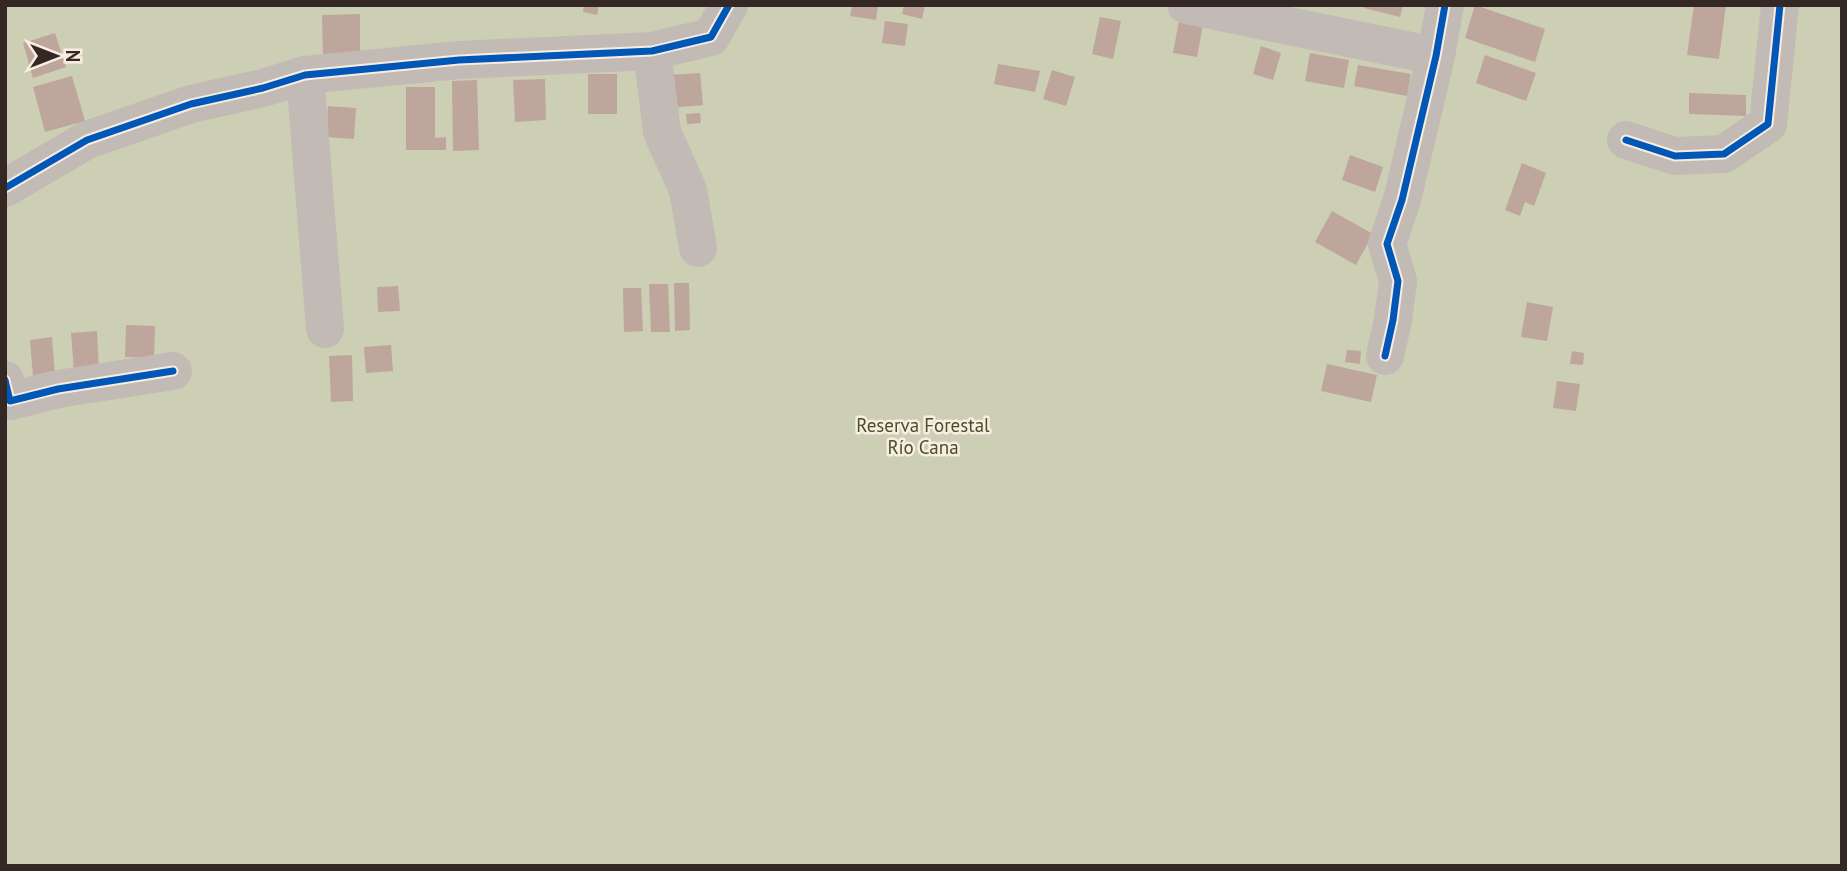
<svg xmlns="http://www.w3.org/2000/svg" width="1847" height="871" font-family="'PT Sans',sans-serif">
  <rect width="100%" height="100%" fill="#ebe3db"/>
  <rect fill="#cccfb4" x="5" y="5" width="1837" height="861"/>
  <g fill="#bea69c">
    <polygon points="584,5 599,5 597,15 583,12"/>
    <polygon points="852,5 878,5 876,20 850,16"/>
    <polygon points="904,5 925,5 922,19 902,14"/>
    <polygon points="1365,5 1403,5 1400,17 1364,8"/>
    <polygon points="1475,5 1545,29 1535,62 1465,38"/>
    <polygon points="1694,5 1726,5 1719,59 1687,55"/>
    <polygon points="360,14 360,56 323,57 322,15"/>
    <polygon points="1100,17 1121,21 1113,59 1092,54"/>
    <polygon points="885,21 908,24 905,46 882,43"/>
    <polygon points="1179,21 1203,25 1197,57 1173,53"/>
    <polygon points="55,33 66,67 33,78 23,43"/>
    <polygon points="1261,46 1281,53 1273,80 1253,74"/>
    <polygon points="1310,53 1349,60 1344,88 1305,81"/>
    <polygon points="1485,55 1536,73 1526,101 1476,83"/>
    <polygon points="998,64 1040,71 1035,92 994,84"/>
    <polygon points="1358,65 1411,74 1407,96 1354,86"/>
    <polygon points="1052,70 1075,77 1066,106 1043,99"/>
    <polygon points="700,73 703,105 670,108 668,75"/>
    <rect x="588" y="74" width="29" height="40"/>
    <polygon points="72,76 85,121 45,132 33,87"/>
    <polygon points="545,79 546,120 515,122 513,80"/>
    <polygon points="477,80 479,150 453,151 452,81"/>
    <polygon points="406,87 435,87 435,138 446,137 446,150 406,150"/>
    <polygon points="1689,93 1746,95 1746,116 1689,114"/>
    <polygon points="328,106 356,108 354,139 326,137"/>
    <polygon points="700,113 701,123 687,124 686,114"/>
    <polygon points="1350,155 1383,167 1375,192 1342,180"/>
    <polygon points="1522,163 1546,173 1534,206 1525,202 1520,216 1505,210"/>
    <polygon points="1332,211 1373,234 1356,265 1315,242"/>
    <polygon points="674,283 689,283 690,330 675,331"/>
    <polygon points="649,284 668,284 670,332 651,332"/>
    <polygon points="398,286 400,311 378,312 377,287"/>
    <polygon points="623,288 641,288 643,331 624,332"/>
    <polygon points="1527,302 1553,307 1547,341 1521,337"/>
    <polygon points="126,325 155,326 154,358 125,357"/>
    <polygon points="97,331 99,371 74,372 71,333"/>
    <polygon points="52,337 55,375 33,377 30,340"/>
    <polygon points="391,345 393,371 366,373 364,347"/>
    <polygon points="1347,350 1361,351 1360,364 1345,362"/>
    <polygon points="1572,351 1584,353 1583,365 1570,364"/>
    <polygon points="352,355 353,401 331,402 329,356"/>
    <polygon points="1327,364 1377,375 1371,402 1321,391"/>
    <polygon points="1557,381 1580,384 1576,411 1553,408"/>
  </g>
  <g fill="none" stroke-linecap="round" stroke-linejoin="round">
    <g stroke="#c2bbb5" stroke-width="38">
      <polyline points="1186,5 1436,56"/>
      <polyline points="652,51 662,132 688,190 698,248"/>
      <polyline points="305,75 325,329"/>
      <polyline points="1626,140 1675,156 1724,154 1768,124 1780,5"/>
      <polyline points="5,188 87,140 191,104 263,88 305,75 459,60 652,51 711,37 729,5"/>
      <polyline points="1385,356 1393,320 1398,281 1387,244 1402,200 1436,56 1445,5"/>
      <polyline points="5,380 10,401 58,389 173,371"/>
    </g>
    <defs>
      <g id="cycleway">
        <polyline points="1626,140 1675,156 1724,154 1768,124 1780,5"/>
        <polyline points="5,188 87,140 191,104 263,88 305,75 459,60 652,51 711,37 729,5"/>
        <polyline points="1385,356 1393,320 1398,281 1387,244 1402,200 1436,56 1445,5"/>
        <polyline points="5,380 10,401 58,389 173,371"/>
      </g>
    </defs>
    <use href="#cycleway" stroke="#f9ede1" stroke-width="11"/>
    <use href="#cycleway" stroke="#0057b8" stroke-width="7"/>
  </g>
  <g text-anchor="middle" stroke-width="5" stroke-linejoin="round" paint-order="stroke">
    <g font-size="19" fill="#435128" stroke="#f9ede1">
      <text x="923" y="432">Reserva Forestal<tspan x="923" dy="22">Río Cana</tspan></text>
    </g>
  </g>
  <rect width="1847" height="871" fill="none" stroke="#332824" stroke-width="14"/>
  <g transform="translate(56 56) rotate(90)" stroke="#f9ede1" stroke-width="5" paint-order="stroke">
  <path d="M0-5L12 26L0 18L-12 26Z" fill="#332824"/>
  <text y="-10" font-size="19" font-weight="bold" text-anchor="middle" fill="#332824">N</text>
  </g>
</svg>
